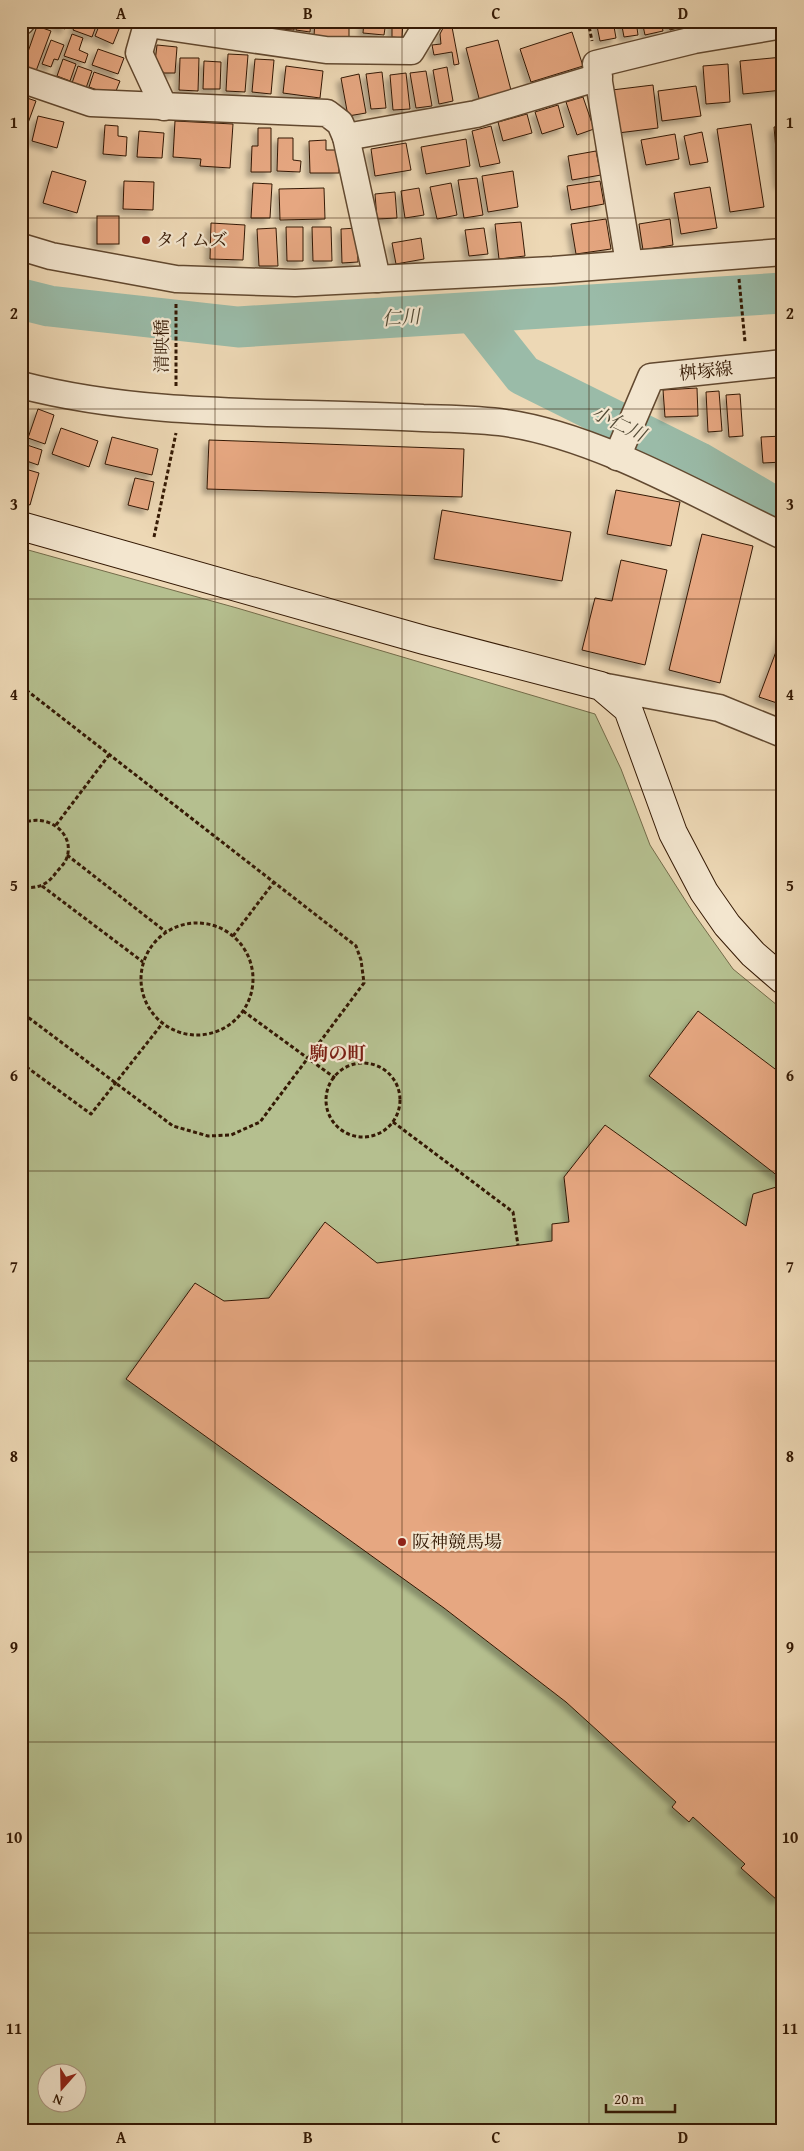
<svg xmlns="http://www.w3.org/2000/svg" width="804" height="2151" font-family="'Gentium Book Plus','Noto Serif JP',serif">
  <defs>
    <filter id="shadow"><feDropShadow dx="-4.5" dy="4.5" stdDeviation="2.5" flood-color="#0004"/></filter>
  </defs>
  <rect width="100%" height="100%" fill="#edd8b5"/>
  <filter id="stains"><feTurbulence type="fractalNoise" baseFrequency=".004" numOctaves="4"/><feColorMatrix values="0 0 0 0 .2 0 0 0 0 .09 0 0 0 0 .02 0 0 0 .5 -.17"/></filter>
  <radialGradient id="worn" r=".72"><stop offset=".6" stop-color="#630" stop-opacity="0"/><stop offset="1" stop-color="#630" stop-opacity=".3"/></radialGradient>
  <path fill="#b5bf8f" stroke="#746c4a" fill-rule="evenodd" d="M 21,548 L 237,608 L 595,714 L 621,769 L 650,845 L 694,914 L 733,969 L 783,1010 L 783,2130 L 21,2130 ZM 48,2074 L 78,2074 L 78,2104 L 48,2104 Z"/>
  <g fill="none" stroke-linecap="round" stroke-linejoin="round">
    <g stroke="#9abba8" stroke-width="41">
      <polyline points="21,299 49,306 238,327 783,293"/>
      <polyline points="474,313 523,375 698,462 783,512"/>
    </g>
  </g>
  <g fill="#e6a781" stroke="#341904" filter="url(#shadow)">
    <polygon points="46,21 68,21 65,29"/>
    <polygon points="77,21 98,21 92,37 73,30"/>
    <polygon points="101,21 121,24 113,44 95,36"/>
    <polygon points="280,21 294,21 294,30 279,29"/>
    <polygon points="297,21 311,21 310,32 296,30"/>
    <polygon points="315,21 349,21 349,38 314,36"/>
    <polygon points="364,21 386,21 384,35 363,33"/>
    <polygon points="392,21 403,21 402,38 392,37"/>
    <polygon points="596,21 613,21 616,38 600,41"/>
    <polygon points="621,21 636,21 638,35 624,37"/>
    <polygon points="642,21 661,21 663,31 645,35"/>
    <polygon points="668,21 684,21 685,26 670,30"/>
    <polygon points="37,26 51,31 36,71 23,66"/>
    <polygon points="452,27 459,64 454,65 452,52 434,55 432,45 441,44 440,34 443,28"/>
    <polygon points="572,32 583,66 531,82 520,49"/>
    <polygon points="72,34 83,38 79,50 88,54 85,63 64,56"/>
    <polygon points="51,40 64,45 58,60 54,59 51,67 42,64"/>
    <polygon points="498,40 512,94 480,102 466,48"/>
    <polygon points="157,45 177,47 175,73 164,73 155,62"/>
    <polygon points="98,49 124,58 118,74 92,65"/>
    <polygon points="228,54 248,55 245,92 226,91"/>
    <polygon points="783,57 783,90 743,94 740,61"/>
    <polygon points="180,58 199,58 198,91 179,90"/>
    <polygon points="63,59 76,64 70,81 57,76"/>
    <polygon points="255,59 274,60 271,94 252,92"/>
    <polygon points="204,61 221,62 220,89 203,89"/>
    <polygon points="728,64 730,102 706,104 703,66"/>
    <polygon points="78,66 92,71 86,88 72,83"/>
    <polygon points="286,66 323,71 320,98 283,93"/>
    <polygon points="447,67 453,101 439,104 433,70"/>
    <polygon points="426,71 432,106 416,108 410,73"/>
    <polygon points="94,72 120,81 114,96 89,87"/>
    <polygon points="382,72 386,108 371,109 366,74"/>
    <polygon points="406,73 410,109 393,110 390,75"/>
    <polygon points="359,74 366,113 348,116 341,78"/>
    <polygon points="653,85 658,128 618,133 612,90"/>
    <polygon points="696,86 701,116 662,121 658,91"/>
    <polygon points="21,96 36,101 24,134 21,133"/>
    <polygon points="583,97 594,129 577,135 566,102"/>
    <polygon points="558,105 564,127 542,134 535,112"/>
    <polygon points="527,114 532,133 503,141 498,122"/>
    <polygon points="38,116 64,122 57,148 32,141"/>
    <polygon points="175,121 233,124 230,168 200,166 201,159 173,157"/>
    <polygon points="751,124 764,207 730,212 717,129"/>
    <polygon points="105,125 118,126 118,136 127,137 126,156 103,154"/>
    <polygon points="491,126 500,163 480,167 472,131"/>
    <polygon points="783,126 783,184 779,184 774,127"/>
    <polygon points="258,128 271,128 271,172 251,172 252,146 258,146"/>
    <polygon points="139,131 164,133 162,158 137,157"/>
    <polygon points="702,132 708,162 690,165 684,136"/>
    <polygon points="675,134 679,159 646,165 641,140"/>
    <polygon points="278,138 293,138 293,160 301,161 300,172 277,171"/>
    <polygon points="466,139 470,166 426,174 421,147"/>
    <polygon points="326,140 326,150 339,150 339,173 310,173 309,141"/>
    <polygon points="406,143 411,170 375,176 371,149"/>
    <polygon points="596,151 601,175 572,180 568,156"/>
    <polygon points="52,171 86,181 77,213 43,203"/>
    <polygon points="513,171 518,207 488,212 482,176"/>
    <polygon points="477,178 483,215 464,218 458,180"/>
    <polygon points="124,181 154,182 153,210 123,209"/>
    <polygon points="600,181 604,204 571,210 567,186"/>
    <polygon points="253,183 272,184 270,218 251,218"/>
    <polygon points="451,183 457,215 437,219 430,187"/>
    <polygon points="710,187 717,228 681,234 674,193"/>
    <polygon points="324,188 325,219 280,220 279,189"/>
    <polygon points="419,188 424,215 405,218 401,191"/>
    <polygon points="395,192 397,218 377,219 375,194"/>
    <rect x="97" y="216" width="22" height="28"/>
    <polygon points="606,219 611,249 576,254 571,224"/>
    <polygon points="670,219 673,245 643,250 639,224"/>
    <polygon points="521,222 525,256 499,259 495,224"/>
    <polygon points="211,223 245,225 243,260 210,259"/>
    <polygon points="286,227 303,227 303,261 287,261"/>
    <polygon points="312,227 331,227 332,261 313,261"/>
    <polygon points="276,228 278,266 259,266 257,229"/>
    <polygon points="357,228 358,262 342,263 341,229"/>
    <polygon points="484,228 488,254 469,256 465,230"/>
    <polygon points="421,238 424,259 396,264 392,243"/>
    <polygon points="697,388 698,416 665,417 663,390"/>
    <polygon points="719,391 722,431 708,432 706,392"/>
    <polygon points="740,394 743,436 729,437 726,395"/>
    <polygon points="21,408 26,409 21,426"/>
    <polygon points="38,409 54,415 45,444 28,438"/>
    <polygon points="61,428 98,441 89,467 52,454"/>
    <polygon points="783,436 783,462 763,463 761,437"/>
    <polygon points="112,437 158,449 152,475 105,464"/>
    <polygon points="209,440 464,449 462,497 207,489"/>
    <polygon points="21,443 42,450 38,465 21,459"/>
    <polygon points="22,468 39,473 30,505 21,502"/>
    <polygon points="135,478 154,482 148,510 128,505"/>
    <polygon points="616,490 680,502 671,546 607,534"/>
    <polygon points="442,510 571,532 562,581 434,559"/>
    <polygon points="702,534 753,546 720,683 669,670"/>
    <polygon points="621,560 667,570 645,665 582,650 595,598 612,601"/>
    <polygon points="783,633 783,705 759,697"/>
    <polygon points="698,1011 783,1075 783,1180 649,1076"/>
    <polygon points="605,1125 746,1226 753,1194 783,1185 783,1897 780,1895 777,1900 741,1868 745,1864 693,1817 689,1822 672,1807 676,1802 566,1702 444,1608 126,1379 195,1283 224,1301 269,1298 325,1222 377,1263 552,1241 552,1224 569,1222 564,1177"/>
  </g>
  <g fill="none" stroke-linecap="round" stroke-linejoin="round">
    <defs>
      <g id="street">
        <polyline points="146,21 148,24 326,50 411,51 429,21"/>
        <polyline points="148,21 139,53 164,107"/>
        <polyline points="21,22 22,21"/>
        <polyline points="21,79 91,103 327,113 340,123 346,137 476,114 599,77"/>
        <polyline points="346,137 377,279"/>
        <polyline points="21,247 51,256 176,279 295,283 553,270 783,252"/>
        <polyline points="629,263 596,64 694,40 783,25"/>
        <path d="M 21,385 C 152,419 289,410 423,418 C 450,419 478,419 506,423 C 597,436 699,496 783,536"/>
        <polyline points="617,457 651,377 783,363"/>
        <polyline points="601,686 719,708 783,734"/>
      </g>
      <polyline id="secondary" points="21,526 424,640 601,686 628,709 673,833 704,892 727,925 753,954 783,980"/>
    </defs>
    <use href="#street" stroke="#624930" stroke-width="29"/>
    <use href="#secondary" stroke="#341904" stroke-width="30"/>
    <g stroke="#341904" stroke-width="3" stroke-dasharray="4 2.5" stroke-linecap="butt">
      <polyline points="588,21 592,41"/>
      <polyline points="739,279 745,342"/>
      <polyline points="176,386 176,302"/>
      <polyline points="154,537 176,433"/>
      <polyline points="21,686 356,946 361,960 364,983 260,1122 231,1135 208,1136 173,1126 21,1012"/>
      <path d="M 21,824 C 46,811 79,834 65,862 C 62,866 58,870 55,874 C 46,886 36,889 21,887"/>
      <polyline points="56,825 109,755"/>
      <polyline points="67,855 166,932"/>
      <polyline points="42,886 143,962"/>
      <circle cx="197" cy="979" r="56"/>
      <polyline points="233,936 274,882"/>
      <polyline points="243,1011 335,1078"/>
      <polyline points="21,1063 91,1114 162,1024"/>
      <circle cx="363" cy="1100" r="37"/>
      <polyline points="393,1122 513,1212 518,1245"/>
    </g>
    <use href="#street" stroke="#f3e6cf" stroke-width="26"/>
    <use href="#secondary" stroke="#f3e6cf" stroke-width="28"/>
  </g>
  <path fill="none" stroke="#341904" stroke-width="1" stroke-opacity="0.55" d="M 215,21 L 215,2130M 402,21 L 402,2130M 589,21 L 589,2130M 21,218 L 783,218M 21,409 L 783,409M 21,599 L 783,599M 21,790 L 783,790M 21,980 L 783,980M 21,1171 L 783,1171M 21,1361 L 783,1361M 21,1552 L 783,1552M 21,1742 L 783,1742M 21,1933 L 783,1933"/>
  <g fill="#8f2418" stroke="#f3e6cf" stroke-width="2">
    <circle cx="146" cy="240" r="5"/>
    <circle cx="402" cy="1542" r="5"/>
  </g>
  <g text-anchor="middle" stroke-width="4.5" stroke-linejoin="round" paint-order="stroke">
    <g font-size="18" fill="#341904" stroke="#f3e6cf" text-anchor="start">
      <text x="156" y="246">タイムズ</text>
      <text x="412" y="1548">阪神競馬場</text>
    </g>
    <g font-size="18" fill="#341904" stroke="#f3e6cf">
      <text transform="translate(162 346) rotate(-90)" y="6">清映橋</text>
      <text transform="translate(706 371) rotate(-6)" y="6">桝塚線</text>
    </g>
    <g font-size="19" font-style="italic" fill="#534a35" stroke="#f3e6cf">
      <text transform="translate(401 317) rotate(-4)" y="7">仁川</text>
      <text transform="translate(619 423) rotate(26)" y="7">小仁川</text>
    </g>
    <g font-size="19" font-weight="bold" fill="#7a1f14" stroke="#f3e6cf">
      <text x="338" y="1060">駒の町</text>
    </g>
  </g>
  <rect width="804" height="2151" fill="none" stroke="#edd8b5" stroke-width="55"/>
  <g transform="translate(62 2088) rotate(200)"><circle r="24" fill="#f3e6cf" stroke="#a7947e"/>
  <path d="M0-4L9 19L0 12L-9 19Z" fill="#8f2418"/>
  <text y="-8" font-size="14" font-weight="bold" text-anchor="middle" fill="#341904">N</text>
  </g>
  <path d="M606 2104v8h69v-8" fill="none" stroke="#341904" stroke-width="2.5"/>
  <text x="614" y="2104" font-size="15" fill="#341904" stroke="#f3e6cf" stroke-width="4" paint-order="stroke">20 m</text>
  <rect x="28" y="28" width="748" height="2096" fill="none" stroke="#341904" stroke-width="2"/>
  <g font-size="16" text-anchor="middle" font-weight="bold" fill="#341904">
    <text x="121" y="19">A</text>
    <text x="308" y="19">B</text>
    <text x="496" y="19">C</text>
    <text x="683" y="19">D</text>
    <text x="14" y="128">1</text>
    <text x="790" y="128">1</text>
    <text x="14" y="319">2</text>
    <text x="790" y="319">2</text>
    <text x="14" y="510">3</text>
    <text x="790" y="510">3</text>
    <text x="14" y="700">4</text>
    <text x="790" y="700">4</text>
    <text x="14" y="891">5</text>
    <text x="790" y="891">5</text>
    <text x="14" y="1081">6</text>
    <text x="790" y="1081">6</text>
    <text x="14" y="1272">7</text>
    <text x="790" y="1272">7</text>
    <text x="14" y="1462">8</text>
    <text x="790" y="1462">8</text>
    <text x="14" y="1653">9</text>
    <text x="790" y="1653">9</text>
    <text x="14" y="1843">10</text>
    <text x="790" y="1843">10</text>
    <text x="14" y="2034">11</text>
    <text x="790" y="2034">11</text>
    <text x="121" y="2143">A</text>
    <text x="308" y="2143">B</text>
    <text x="496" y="2143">C</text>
    <text x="683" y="2143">D</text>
  </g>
  <rect width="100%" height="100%" filter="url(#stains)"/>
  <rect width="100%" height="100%" fill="url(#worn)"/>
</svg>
